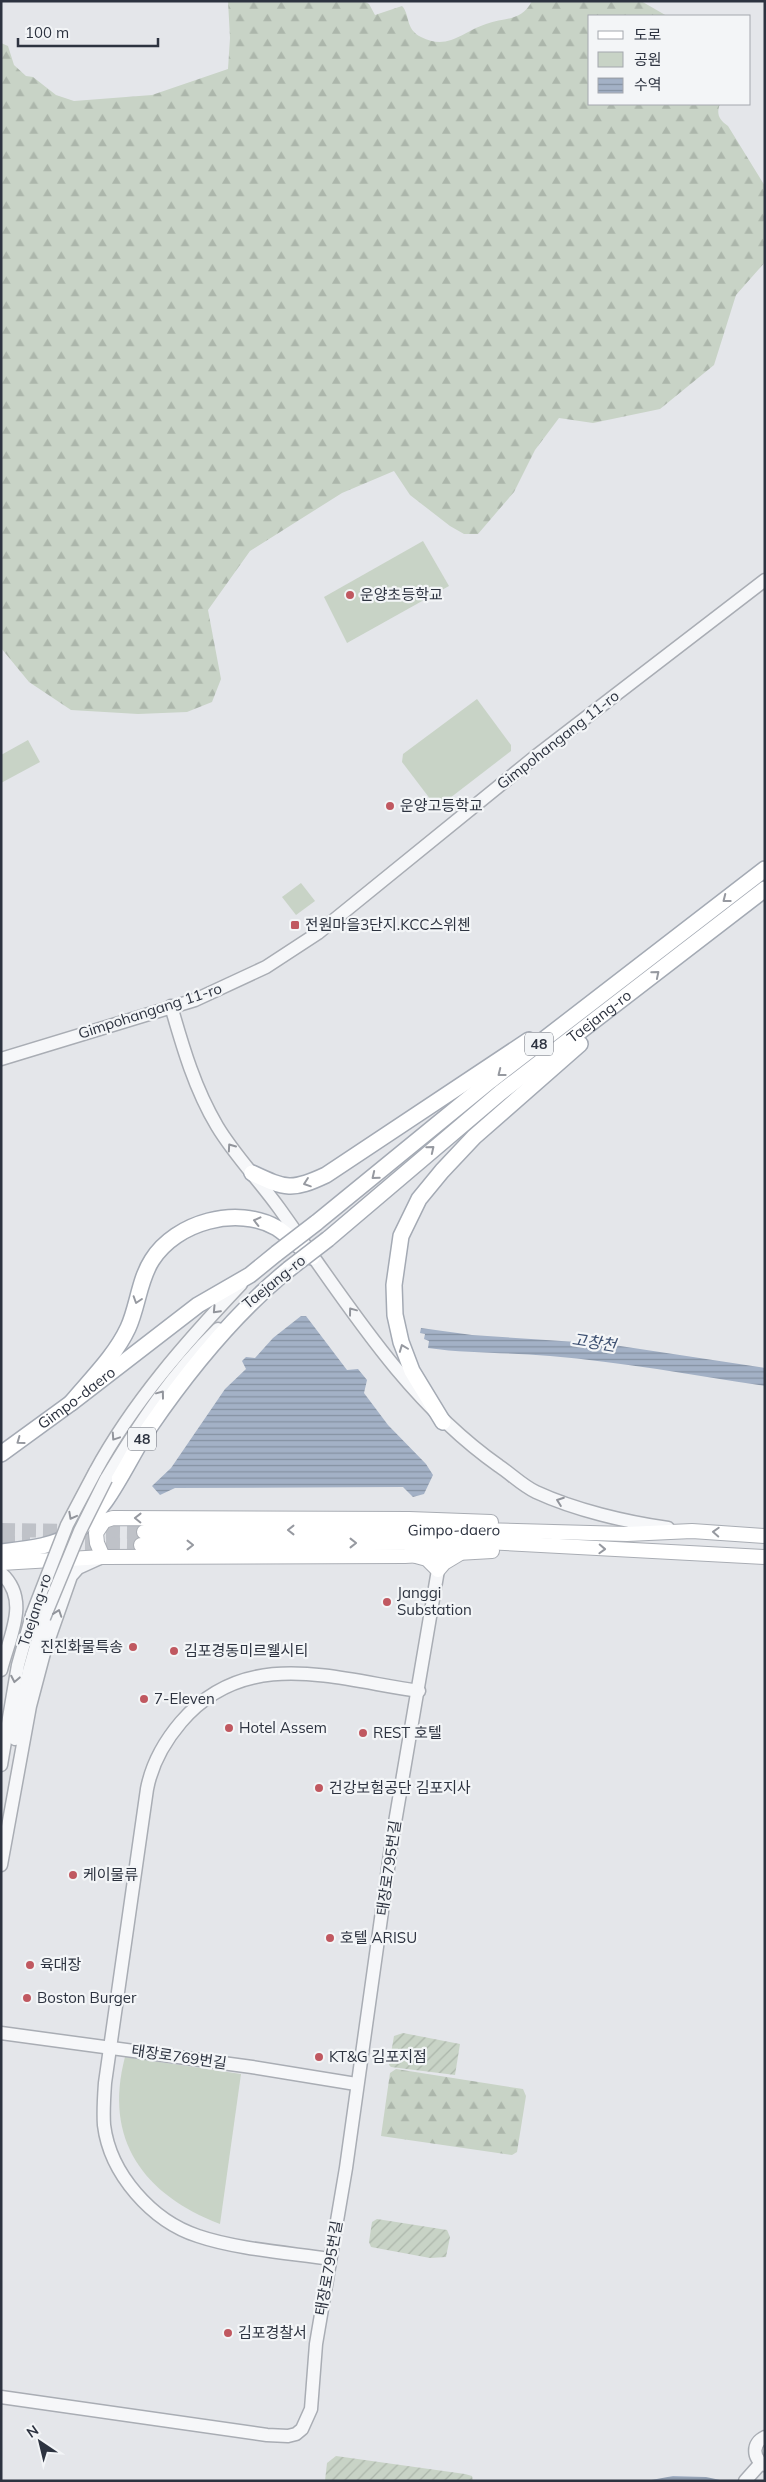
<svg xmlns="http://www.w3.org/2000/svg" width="766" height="2482" font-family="Mulish,'Noto Sans KR',sans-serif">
  <defs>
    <pattern id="forest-firs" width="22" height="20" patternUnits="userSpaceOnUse" patternTransform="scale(1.25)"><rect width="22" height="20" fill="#c8d3c6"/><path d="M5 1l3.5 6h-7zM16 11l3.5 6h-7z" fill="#acb6ab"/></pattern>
    <pattern id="garden-furrows" width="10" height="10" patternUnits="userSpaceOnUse" patternTransform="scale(1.25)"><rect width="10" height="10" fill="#c8d3c6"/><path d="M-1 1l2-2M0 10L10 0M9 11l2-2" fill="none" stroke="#acb6ab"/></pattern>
    <pattern id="water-rules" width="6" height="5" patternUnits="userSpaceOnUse" patternTransform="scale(1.25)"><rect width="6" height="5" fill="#a3b1c6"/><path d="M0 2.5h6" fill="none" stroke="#8591a2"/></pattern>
  </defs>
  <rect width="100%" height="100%" fill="#e4e6ea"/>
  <g fill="url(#forest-firs)">
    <path d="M 228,1 L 364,1 L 369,4 L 375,15 L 402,6 C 410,14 405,29 421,37 C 448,51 462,32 486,24 C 505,17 521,22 532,1 L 641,1 L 667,16 L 590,16 L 590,104 L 720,104 C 716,114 719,120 728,126 L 765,186 L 765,262 L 736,295 L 714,365 L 660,409 L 593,423 L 559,418 L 535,450 L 514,492 L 478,534 L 464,534 L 450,526 L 410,495 L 394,471 L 342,493 L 250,551 L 208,610 L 221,679 L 212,702 L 187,712 L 138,714 L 71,710 L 29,682 L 1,648 L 1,43 L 8,46 L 14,65 L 26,76 L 33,77 L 56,95 L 74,101 L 152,95 L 228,69 L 230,38 Z"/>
    <polygon points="396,2069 523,2089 526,2096 517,2152 512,2155 381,2136 390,2073"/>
  </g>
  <g fill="#c8d3c6">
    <polygon points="423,541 449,586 347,643 324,597"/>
    <polygon points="477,699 511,745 511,751 437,808 402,762 403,754"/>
    <polygon points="28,740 40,762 1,783 1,755"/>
    <polygon points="301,883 315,901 296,915 282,897"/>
    <path d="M 125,2057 L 241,2074 L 220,2224 C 144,2195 103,2140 125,2057 Z"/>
  </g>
  <g fill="url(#garden-furrows)">
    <polygon points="403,2033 460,2044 455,2075 391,2067 389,2065 394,2036"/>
    <polygon points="377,2219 447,2230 450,2237 446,2257 430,2258 371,2247 369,2242 372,2222"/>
    <polygon points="336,2456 465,2474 472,2476 473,2481 325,2481 327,2463"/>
  </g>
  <g fill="url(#water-rules)">
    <polygon points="301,1316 306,1316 347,1370 358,1369 367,1380 364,1393 388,1425 426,1464 433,1475 424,1494 413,1497 403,1487 175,1488 160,1495 152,1486 171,1468 225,1389 246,1369 242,1361 246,1357 255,1358 273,1338"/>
    <path d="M 421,1328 L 472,1335 L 607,1344 L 765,1368 L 765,1386 C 693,1375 622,1362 550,1356 C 509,1352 469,1354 428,1348 L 429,1341 L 424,1339 L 425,1334 L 420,1333 Z"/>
    <polygon points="673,2476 706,2477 725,2481 646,2481"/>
  </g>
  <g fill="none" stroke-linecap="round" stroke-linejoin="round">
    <g stroke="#bfc2c8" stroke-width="14" stroke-dasharray="14 7" stroke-linecap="butt">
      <polyline points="1,1530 144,1532"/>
      <polyline points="1,1543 30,1543"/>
      <polyline points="64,1544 141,1545"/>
    </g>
    <defs>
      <g id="tertiary">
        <path d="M 171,1006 C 183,1048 195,1089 217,1126 C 235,1156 259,1180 279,1208 C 345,1300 405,1400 499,1466 C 511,1474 523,1486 536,1492 C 575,1510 626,1522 668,1528"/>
        <polyline points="1,1059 195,1000 266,967 318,933 536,756 765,580"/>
        <path d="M 95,1472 C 133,1402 186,1342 241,1284"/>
        <path d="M 106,1479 C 139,1424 172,1374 218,1329"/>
        <path d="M 1,1573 C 31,1600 9,1637 1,1670"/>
        <polyline points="15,1739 29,1671 44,1618"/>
        <polyline points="1,1765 18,1665 32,1615"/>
        <polyline points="1,1865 30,1706 44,1653 71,1576 78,1568 100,1558"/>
        <polyline points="1,2033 252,2067 356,2084"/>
        <path d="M 330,2259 C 290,2253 236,2249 198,2236 C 152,2221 110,2174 104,2125 C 103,2111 104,2097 105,2083 L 147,1789 C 152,1763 164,1742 181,1722 C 246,1646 334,1679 419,1691"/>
        <polyline points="1,2397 267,2435 288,2436 296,2434 302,2429 311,2409 316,2344 346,2168 392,1840 438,1570"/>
        <path d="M 765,2437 C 752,2443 752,2458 765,2465"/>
        <polyline points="745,2481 761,2463"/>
      </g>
      <g id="secondary">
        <path id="s1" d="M 144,1532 L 478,1530 L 627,1534 L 692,1531 L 765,1536"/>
        <polyline points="141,1545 485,1542 765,1557"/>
        <polyline points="416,1556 427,1559 438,1570 444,1563 459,1554"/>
        <polyline points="103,1557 97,1543 96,1533 104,1521 113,1518 409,1519 491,1522"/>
        <polyline points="1,1563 103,1557 405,1556 492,1551"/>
      </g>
      <g id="primary">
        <path d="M 252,1173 C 286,1189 292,1191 326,1175 L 529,1040"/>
        <polyline points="316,1223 490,1081 765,869"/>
        <path id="s2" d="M 328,1239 L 500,1093 L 765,889"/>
        <path d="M 71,1403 C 90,1380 115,1356 128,1328 C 138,1306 139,1280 152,1260 C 176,1222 237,1205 277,1228 C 289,1236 301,1248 312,1257"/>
        <polyline points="443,1422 412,1371 401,1342 395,1315 394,1285 401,1236 419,1199 442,1171 474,1137 580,1044"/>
        <path id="s3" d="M 1,1454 L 71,1403 L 198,1305 L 250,1275 L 277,1253"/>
        <path d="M 1,1552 C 26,1549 53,1547 74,1533 C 108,1511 127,1461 149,1428 C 188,1371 235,1313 289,1269"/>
      </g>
    </defs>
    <use href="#tertiary" stroke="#a9adb4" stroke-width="15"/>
    <use href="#secondary" stroke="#a9adb4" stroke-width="16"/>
    <use href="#primary" stroke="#a4aab4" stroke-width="18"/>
    <use href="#tertiary" stroke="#f6f7f9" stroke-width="12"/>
    <use href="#secondary" stroke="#fff" stroke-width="14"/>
    <use href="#primary" stroke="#fff" stroke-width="15"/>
    <defs>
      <g id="tertiary-bridge">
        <polyline points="32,1615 67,1525 95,1472"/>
        <polyline points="44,1618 80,1531 106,1479"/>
      </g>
      <g id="primary-bridge">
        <polyline points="277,1253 316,1223"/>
        <polyline points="289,1269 328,1239"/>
      </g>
    </defs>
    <use href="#tertiary-bridge" stroke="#a9adb4" stroke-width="15" stroke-linecap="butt"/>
    <use href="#primary-bridge" stroke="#a4aab4" stroke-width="18" stroke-linecap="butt"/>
    <use href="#tertiary-bridge" stroke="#f6f7f9" stroke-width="12"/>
    <use href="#primary-bridge" stroke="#fff" stroke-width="15"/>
  </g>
  <defs><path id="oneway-chevron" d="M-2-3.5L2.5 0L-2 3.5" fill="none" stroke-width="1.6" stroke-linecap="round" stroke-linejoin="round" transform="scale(1.25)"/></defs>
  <g stroke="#9699a0">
    <use href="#oneway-chevron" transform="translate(726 899) rotate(142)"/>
    <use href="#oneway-chevron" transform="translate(656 974) rotate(-40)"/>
    <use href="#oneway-chevron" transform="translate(501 1073) rotate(142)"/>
    <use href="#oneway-chevron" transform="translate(431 1149) rotate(-39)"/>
    <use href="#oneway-chevron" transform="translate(375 1176) rotate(141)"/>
    <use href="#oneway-chevron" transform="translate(307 1183) rotate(161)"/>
    <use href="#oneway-chevron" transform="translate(257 1221) rotate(-166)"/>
    <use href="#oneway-chevron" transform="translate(137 1300) rotate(108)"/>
    <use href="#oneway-chevron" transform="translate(403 1348) rotate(-111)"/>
    <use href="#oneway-chevron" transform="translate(20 1441) rotate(144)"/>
    <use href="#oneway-chevron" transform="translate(138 1518) rotate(-179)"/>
    <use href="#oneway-chevron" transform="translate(291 1530) rotate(-180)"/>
    <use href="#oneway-chevron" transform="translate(716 1532) rotate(-177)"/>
    <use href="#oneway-chevron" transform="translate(353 1543)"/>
    <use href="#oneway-chevron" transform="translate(190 1545)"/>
    <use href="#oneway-chevron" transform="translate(602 1549) rotate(2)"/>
  </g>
  <g stroke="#92959c">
    <use href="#oneway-chevron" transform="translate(231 1147) rotate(-125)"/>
    <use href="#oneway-chevron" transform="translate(216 1310) rotate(133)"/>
    <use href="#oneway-chevron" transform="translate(352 1311) rotate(-127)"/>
    <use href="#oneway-chevron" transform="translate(161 1394) rotate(-53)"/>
    <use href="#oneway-chevron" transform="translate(115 1437) rotate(124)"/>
    <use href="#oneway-chevron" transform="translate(560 1501) rotate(-160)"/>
    <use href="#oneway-chevron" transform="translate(72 1516) rotate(118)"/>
    <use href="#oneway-chevron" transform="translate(58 1613) rotate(-71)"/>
    <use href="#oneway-chevron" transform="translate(15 1679) rotate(101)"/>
  </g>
  <g fill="#c05860" stroke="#f3f5f7" stroke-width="2">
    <circle cx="350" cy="595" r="5"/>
    <circle cx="390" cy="806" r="5"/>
    <rect x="290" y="920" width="10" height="10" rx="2.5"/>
    <circle cx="387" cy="1602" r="5"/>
    <circle cx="133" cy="1647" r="5"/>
    <circle cx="174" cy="1651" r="5"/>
    <circle cx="144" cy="1699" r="5"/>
    <circle cx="229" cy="1728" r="5"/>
    <circle cx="363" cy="1733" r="5"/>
    <circle cx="319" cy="1788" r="5"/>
    <circle cx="73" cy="1875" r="5"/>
    <circle cx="330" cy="1938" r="5"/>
    <circle cx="30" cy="1965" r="5"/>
    <circle cx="27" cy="1998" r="5"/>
    <circle cx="319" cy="2057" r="5"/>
    <circle cx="228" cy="2333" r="5"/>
  </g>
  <g text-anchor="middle" stroke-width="4.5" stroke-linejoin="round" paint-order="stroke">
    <g fill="#f3f5f7" stroke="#686d77" stroke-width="1">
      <rect x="525" y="1032.5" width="28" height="23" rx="4"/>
      <rect x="128" y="1427.5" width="28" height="23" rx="4"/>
    </g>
    <g font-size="14" font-weight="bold" fill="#2d3340">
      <text x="539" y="1049">48</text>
      <text x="142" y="1444">48</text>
    </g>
    <g font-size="15" fill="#2d3340" stroke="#f3f5f7" text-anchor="start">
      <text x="360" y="600">운양초등학교</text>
      <text x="400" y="811">운양고등학교</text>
      <text x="305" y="930">전원마을3단지.KCC스위첸</text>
      <text x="397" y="1598">Janggi<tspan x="397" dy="17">Substation</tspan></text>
      <text x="123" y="1652" text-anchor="end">진진화물특송</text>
      <text x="184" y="1656">김포경동미르웰시티</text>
      <text x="154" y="1704">7-Eleven</text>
      <text x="239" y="1733">Hotel Assem</text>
      <text x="373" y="1738">REST 호텔</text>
      <text x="329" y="1793">건강보험공단 김포지사</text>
      <text x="83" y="1880">케이물류</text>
      <text x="340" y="1943">호텔 ARISU</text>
      <text x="40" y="1970">육대장</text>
      <text x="37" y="2003">Boston Burger</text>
      <text x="329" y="2062">KT&amp;G 김포지점</text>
      <text x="238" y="2338">김포경찰서</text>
    </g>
    <g font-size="15" fill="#2d3340" stroke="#f3f5f7">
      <text transform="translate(558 740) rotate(-38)" y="5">Gimpohangang 11-ro</text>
      <text transform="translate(150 1011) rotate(-18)" y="5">Gimpohangang 11-ro</text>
      <text dy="5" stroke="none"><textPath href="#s2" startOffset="351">Taejang-ro</textPath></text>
      <text transform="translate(274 1282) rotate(-39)" y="5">Taejang-ro</text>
      <text dy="5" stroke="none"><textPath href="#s3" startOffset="94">Gimpo-daero</textPath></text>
      <text dy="5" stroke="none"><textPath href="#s1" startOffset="310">Gimpo-daero</textPath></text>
      <text transform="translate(35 1610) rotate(-72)" y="5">Taejang-ro</text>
      <text transform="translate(389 1868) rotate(-82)" y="5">태장로795번길</text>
      <text transform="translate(179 2057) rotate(8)" y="5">태장로769번길</text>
      <text transform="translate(329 2268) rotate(-80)" y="5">태장로795번길</text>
    </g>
    <g font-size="16" font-style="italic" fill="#3c4f70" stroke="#f3f5f7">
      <text transform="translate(594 1342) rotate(8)" y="6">고창천</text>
    </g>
  </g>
  <rect width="766" height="2482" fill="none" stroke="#2d3340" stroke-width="5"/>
  <rect x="588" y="15" width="162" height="90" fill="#f3f5f7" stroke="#a4a7ae"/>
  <rect x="598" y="31" width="25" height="8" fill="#ffffff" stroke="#a4a7ae"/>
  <text x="634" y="40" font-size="15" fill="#2d3340">도로</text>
  <rect x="598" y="52" width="25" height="15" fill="#c8d3c6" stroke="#a4a7ae"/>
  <text x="634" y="65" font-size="15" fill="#2d3340">공원</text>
  <rect x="598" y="78" width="25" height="15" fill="url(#water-rules)" stroke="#a4a7ae"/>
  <text x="634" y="90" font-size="15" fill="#2d3340">수역</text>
  <g transform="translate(40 2442) rotate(325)" stroke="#f3f5f7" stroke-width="4" paint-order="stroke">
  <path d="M0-4L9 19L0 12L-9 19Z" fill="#2d3340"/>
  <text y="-8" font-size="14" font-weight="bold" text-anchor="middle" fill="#2d3340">N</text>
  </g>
  <path d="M18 38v8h140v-8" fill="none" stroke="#2d3340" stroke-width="2.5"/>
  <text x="25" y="38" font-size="15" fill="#2d3340" stroke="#f3f5f7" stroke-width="4" paint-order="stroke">100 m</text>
</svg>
